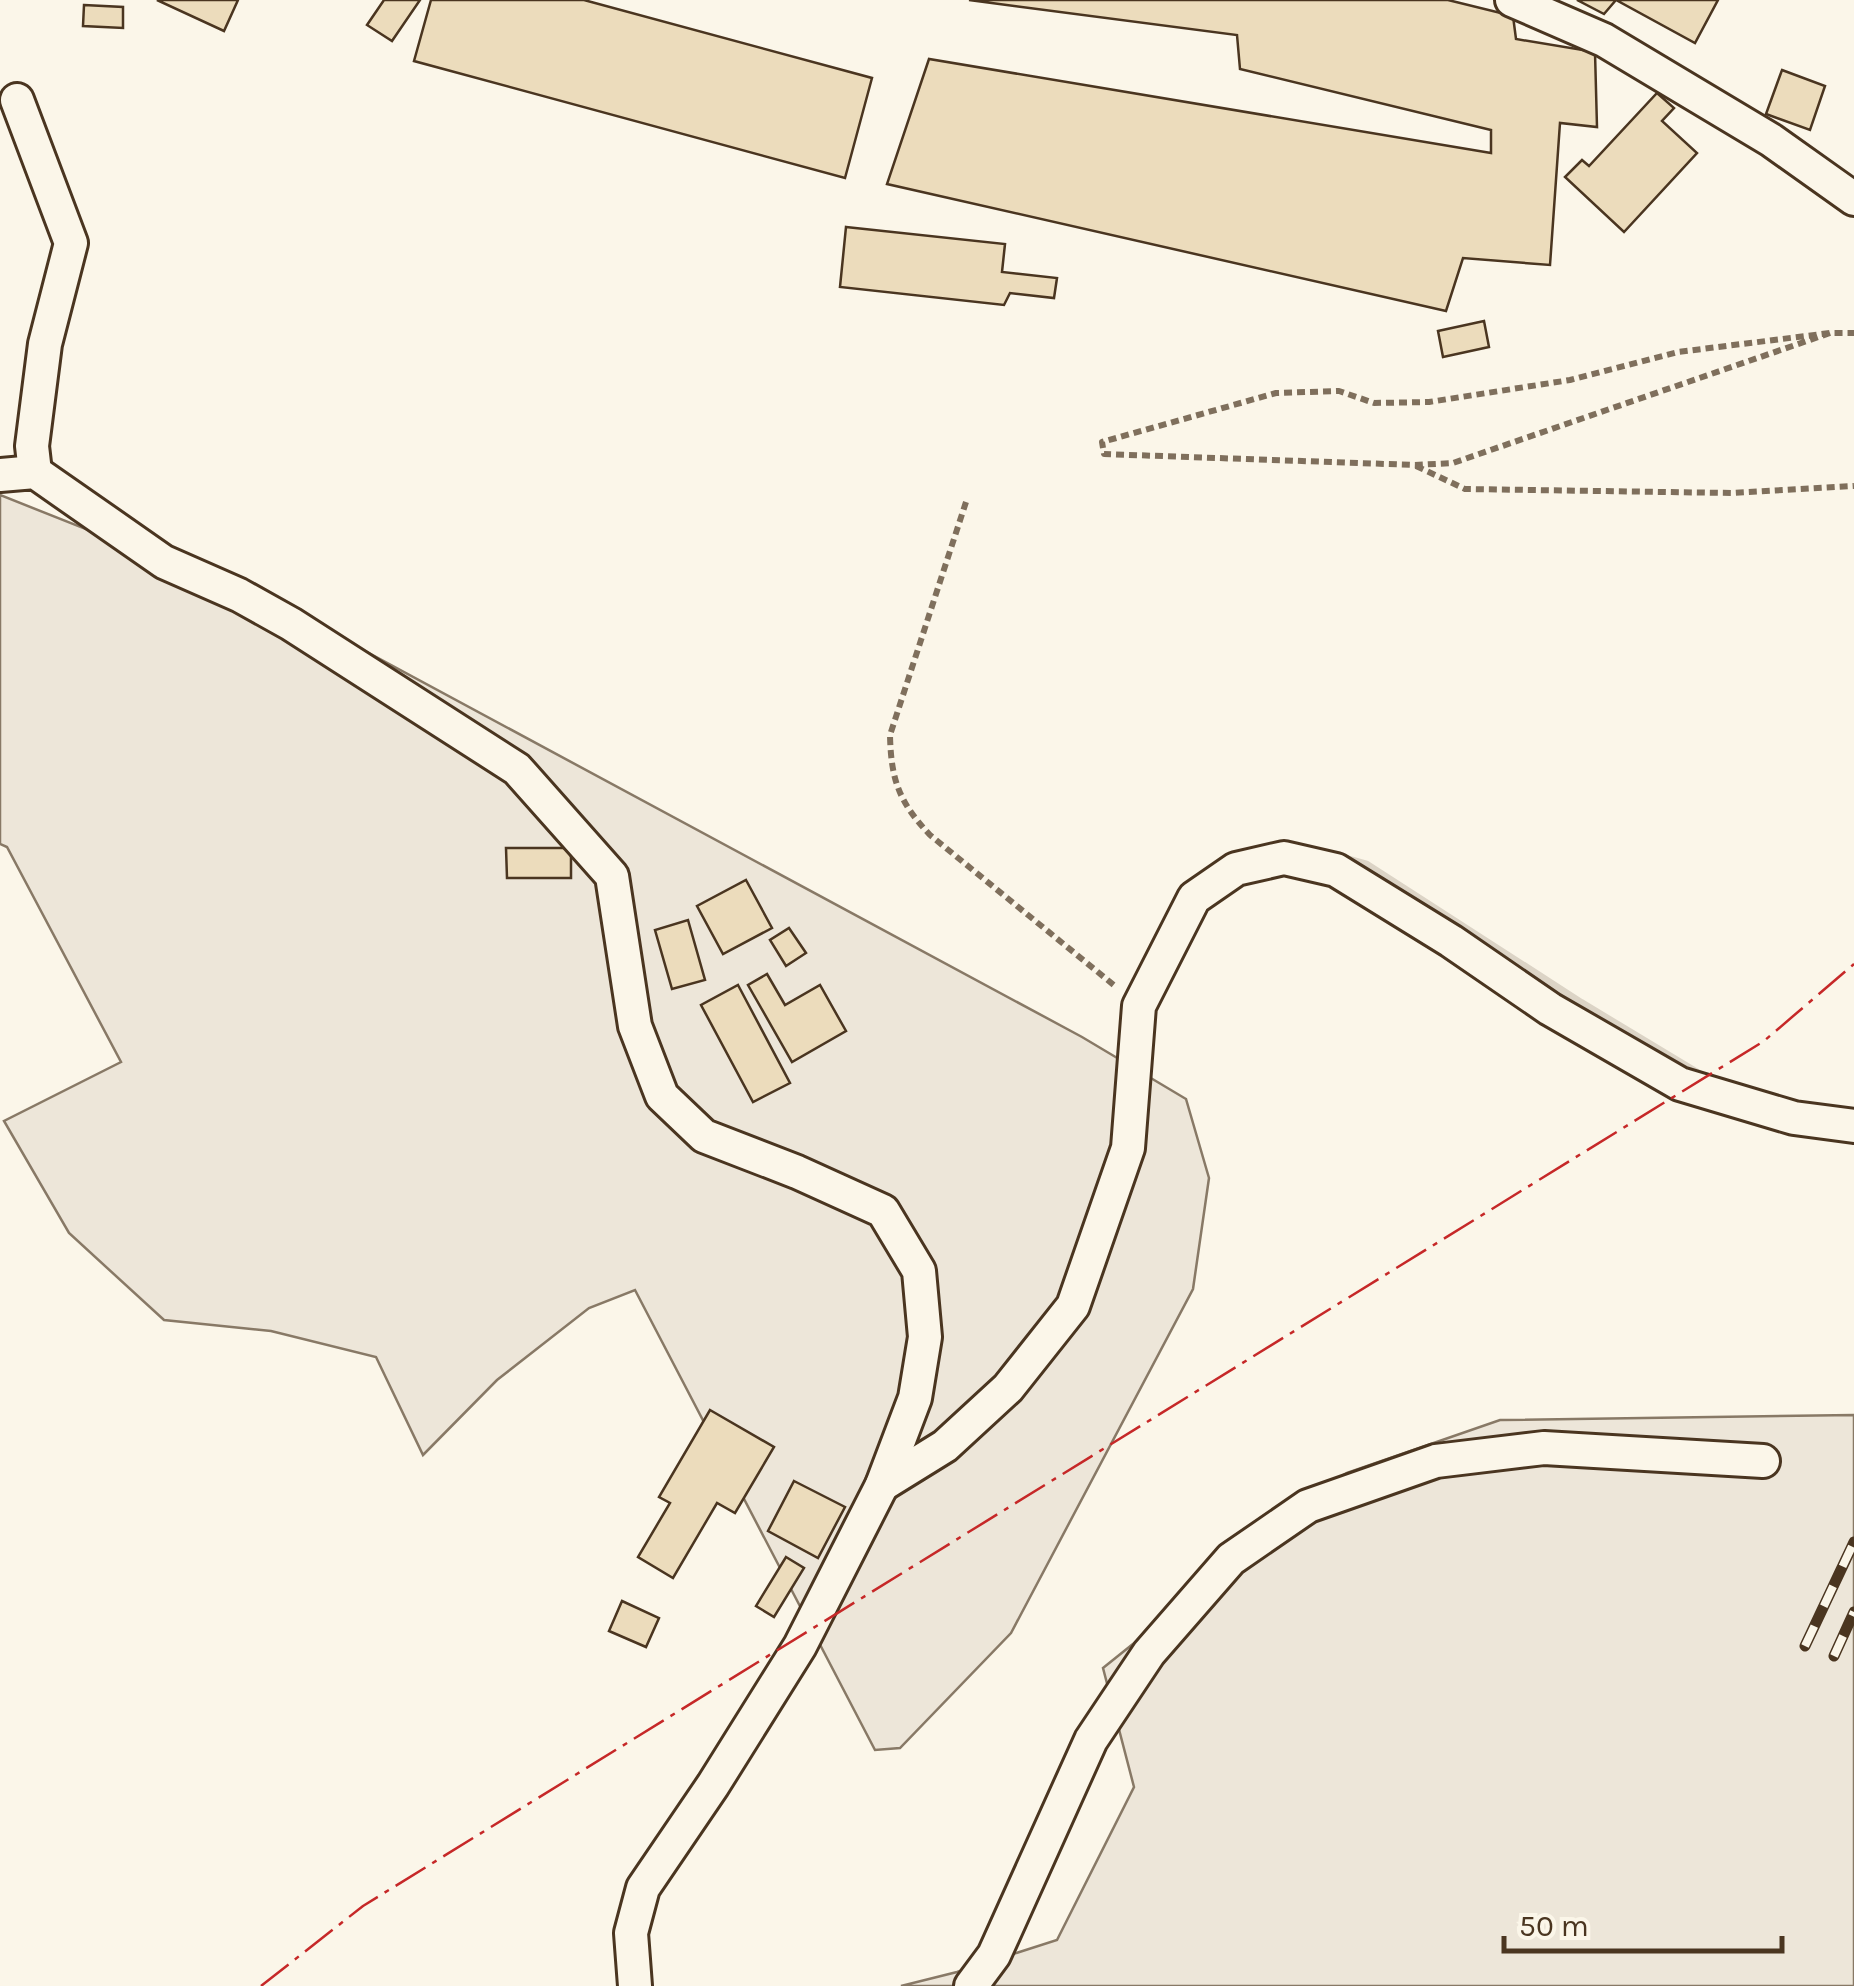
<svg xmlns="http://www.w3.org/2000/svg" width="1854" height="1986" font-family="Karla,sans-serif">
  <rect width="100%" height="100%" fill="#fbf6e9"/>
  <g fill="#ede6d9" stroke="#887966" stroke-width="2.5">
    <polygon points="0,495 285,608 1082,1037 1186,1099 1209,1178 1193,1289 1011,1633 900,1748 875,1750 635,1290 589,1308 497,1380 423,1455 376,1357 271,1331 164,1320 69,1233 4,1121 121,1062 7,847 0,844"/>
    <polygon points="1854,1415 1854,1986 901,1986 957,1972 1057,1940 1134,1787 1103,1668 1189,1599 1283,1509 1347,1473 1500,1420"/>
  </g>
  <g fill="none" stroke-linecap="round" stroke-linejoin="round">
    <polyline stroke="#dcd4c6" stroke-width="11" points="1341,859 1366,866 1580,1004 1701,1077"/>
  </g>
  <g fill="#ecdcbc" stroke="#4a3520" stroke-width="2.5">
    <polygon points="157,0 238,0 224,31"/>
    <polygon points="384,0 420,0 392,41 367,25"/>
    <polygon points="431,0 584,0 872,78 845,178 414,61"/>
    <polygon points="969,0 1448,0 1513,16 1516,39 1595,52 1597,127 1560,123 1550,265 1463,258 1446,311 887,184 929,59 1491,153 1491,130 1240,69 1237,35"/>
    <polygon points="1577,0 1718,0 1695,43 1616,0 1604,14"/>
    <polygon points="84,5 123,7 123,28 83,26"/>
    <polygon points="1782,70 1825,86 1810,130 1766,114"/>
    <polygon points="1657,93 1674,108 1662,121 1697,153 1624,232 1565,177 1582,160 1589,166"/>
    <polygon points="846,227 1005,244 1002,272 1057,278 1054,298 1010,293 1004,305 840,287"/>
    <polygon points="1484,321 1489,347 1443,357 1438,331"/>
    <polygon points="506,848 571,848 571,878 507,878"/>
    <polygon points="746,880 772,928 723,954 697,906"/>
    <polygon points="688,920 705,980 672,989 655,930"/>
    <polygon points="789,928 806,953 786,966 770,940"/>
    <polygon points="767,974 785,1005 820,985 846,1031 792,1062 748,985"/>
    <polygon points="738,985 790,1083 753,1102 701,1005"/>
    <polygon points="710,1410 774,1447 735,1513 717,1503 673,1578 638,1557 670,1503 659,1497"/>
    <polygon points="794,1481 845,1507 818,1558 768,1531"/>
    <polygon points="786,1557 804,1568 774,1617 756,1606"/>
    <polygon points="622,1601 659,1618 646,1647 609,1631"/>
  </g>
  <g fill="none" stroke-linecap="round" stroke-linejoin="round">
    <defs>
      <g id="street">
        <polyline points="1512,0 1604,40 1771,140 1854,199"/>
        <polyline points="17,100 71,243 45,344 32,446 35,472"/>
        <polyline points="0,475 35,472 164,562 239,595 291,624 517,769 612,876 635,1026 662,1096 704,1136 797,1172 883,1211 919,1271 925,1337 915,1398 882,1485 800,1646 713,1785 643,1888 631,1933 635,1986"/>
        <polyline points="882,1485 945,1446 1008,1388 1073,1306 1128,1148 1139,1006 1194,898 1236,869 1284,858 1336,870 1451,941 1550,1009 1680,1084 1794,1118 1854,1126"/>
        <polyline points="971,1986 994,1955 1091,1740 1149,1653 1231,1559 1308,1506 1436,1461 1544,1448 1763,1461"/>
      </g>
    </defs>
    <use href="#street" stroke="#4a3520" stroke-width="38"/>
    <g stroke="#7f6f5c" stroke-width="6" stroke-dasharray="8 5" stroke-linecap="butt">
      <polyline points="1830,333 1453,463 1415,465 1104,454 1102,442 1276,393 1339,391 1374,403 1429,402 1570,380 1678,352 1830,333 1854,333"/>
      <polyline points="1416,466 1465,489 1732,493 1854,486"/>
      <path d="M 966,502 L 890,735 C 891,780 899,802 930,835 L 1115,986"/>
    </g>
    <use href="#street" stroke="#fbf6e9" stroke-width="32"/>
    <defs>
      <g id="rail">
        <polyline points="1805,1646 1854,1542"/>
        <polyline points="1834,1656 1854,1612"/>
      </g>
    </defs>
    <use href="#rail" stroke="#4a3520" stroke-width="11"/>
    <use href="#rail" stroke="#fbf6e9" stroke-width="8" stroke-dasharray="22" stroke-linecap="butt"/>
    <polyline stroke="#c62828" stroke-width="2.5" stroke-dasharray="35 8 5 8" stroke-linecap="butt" points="261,1986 363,1906 1764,1041 1854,964"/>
  </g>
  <path d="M1504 1936v15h278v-15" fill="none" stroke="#4a3520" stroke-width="5"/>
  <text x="1519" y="1936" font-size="30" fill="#4a3520" stroke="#fbf6e9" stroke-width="8" paint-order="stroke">50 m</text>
</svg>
